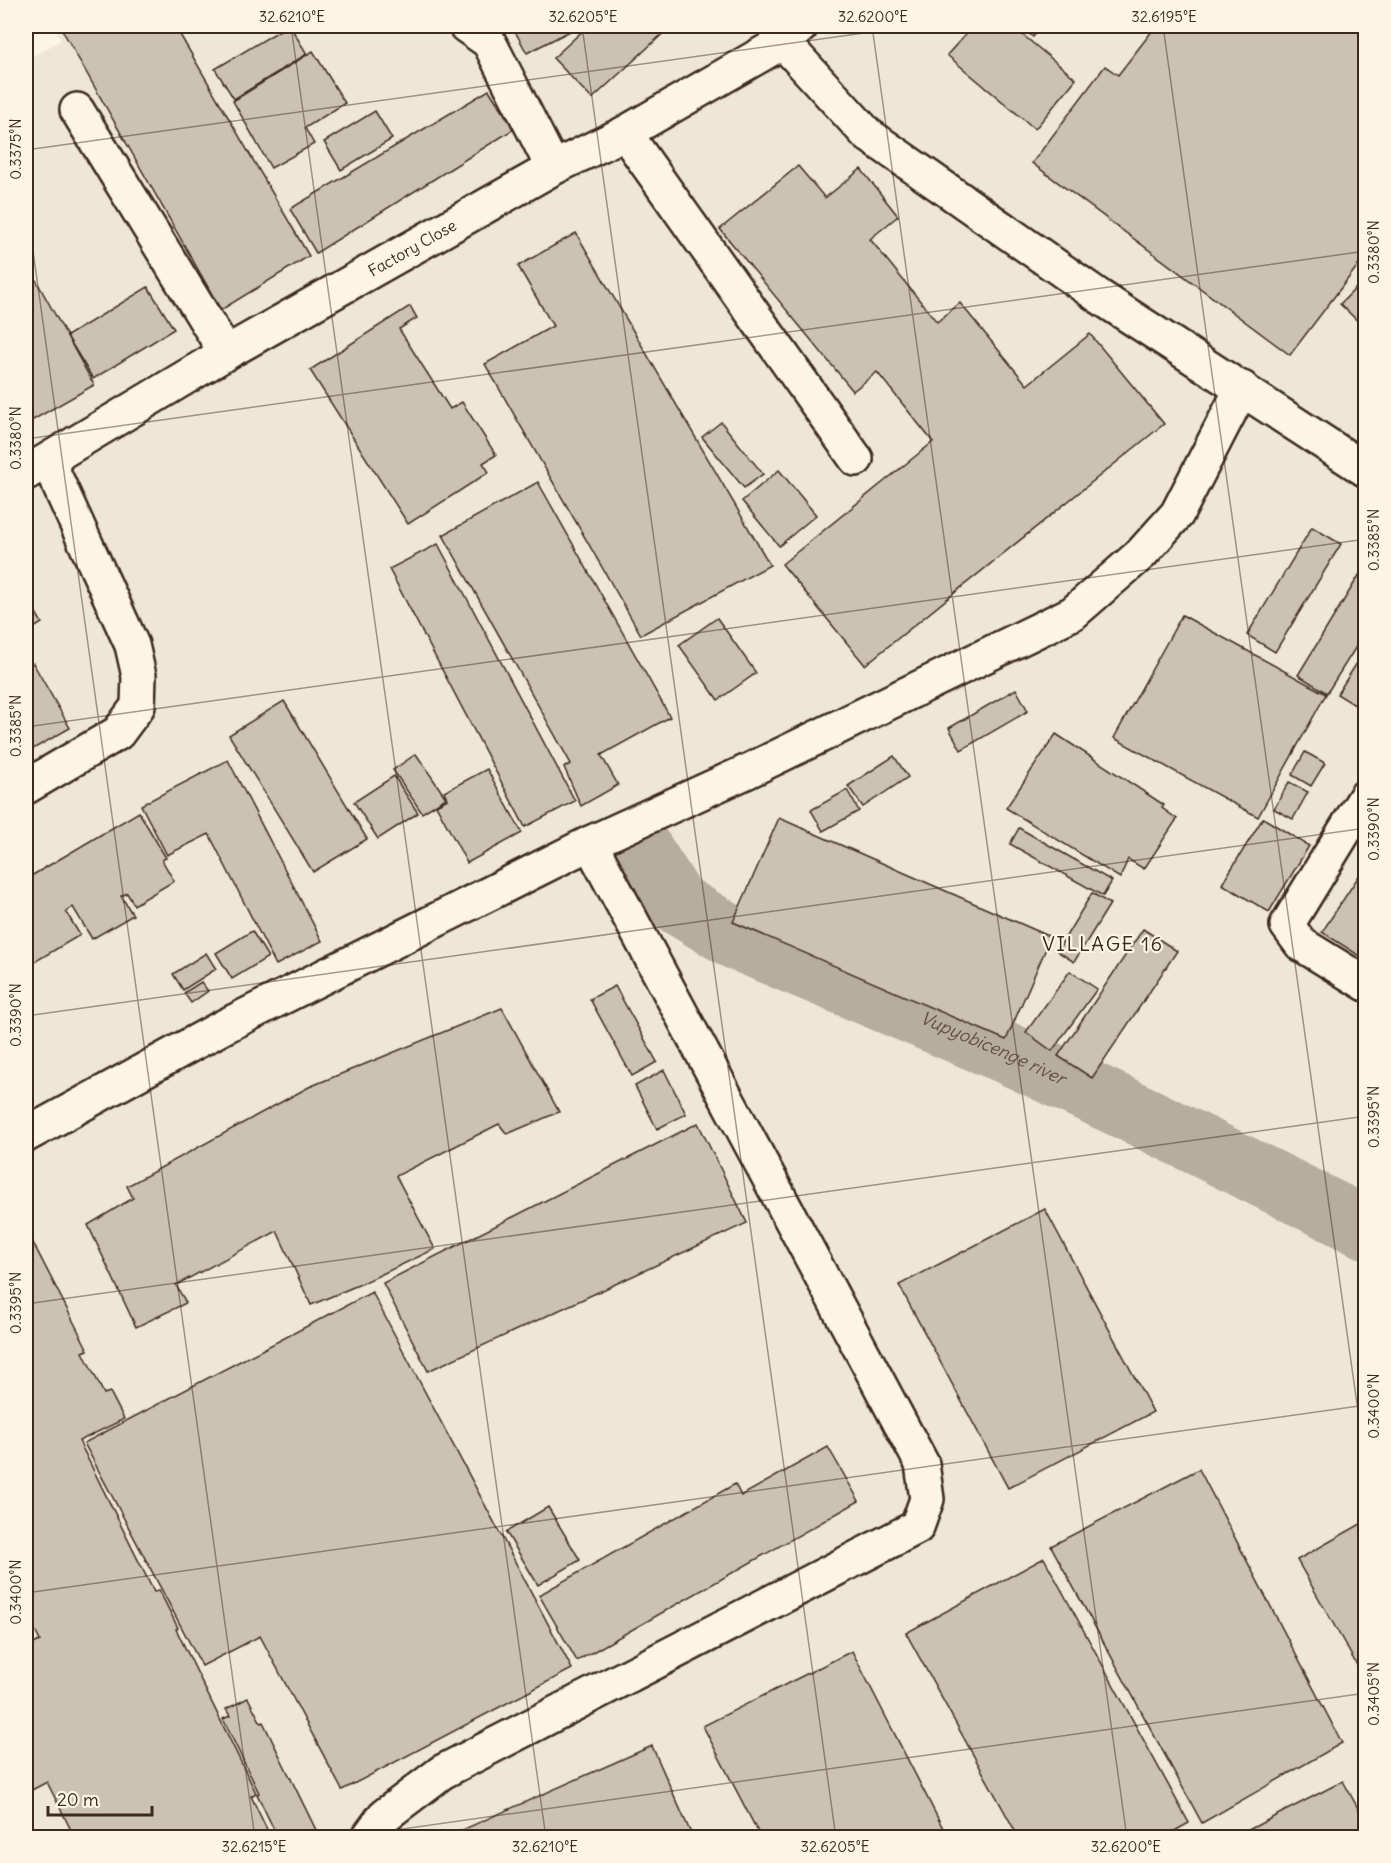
<svg xmlns="http://www.w3.org/2000/svg" width="1391" height="1863" font-family="Delius,sans-serif">
  <rect width="100%" height="100%" fill="#fcf5e5"/>
  <filter id="ink" filterUnits="userSpaceOnUse"><feTurbulence type="fractalNoise" baseFrequency=".0167" numOctaves="2"/><feDisplacementMap in="SourceGraphic" scale="12" xChannelSelector="R" yChannelSelector="G"/><feConvolveMatrix kernelMatrix="1 2 1 2 8 2 1 2 1" color-interpolation-filters="sRGB"/></filter>
  <g filter="url(#ink)">
    <polygon fill="#eee6d6" points="53,26 1365,26 1365,1837 26,1837 26,60 61,40"/>
    <g fill="none" stroke-linecap="round" stroke-linejoin="round">
      <path stroke="#b7ad9e" stroke-width="62" id="s1" d="M 642,850 L 676,903 L 736,939 L 1009,1054 L 1141,1116 L 1366,1228"/>
    </g>
    <g fill="#ccc2b3" stroke="#3b2a1e" stroke-width="1.5">
      <polygon points="60,26 175,26 309,256 221,310"/>
      <polygon points="287,26 290,26 307,54 234,99 215,69"/>
      <polygon points="512,26 580,26 527,53"/>
      <polygon points="588,26 671,26 592,99 553,58"/>
      <polygon points="973,26 1012,26 1076,79 1035,129 947,55"/>
      <polygon points="1019,26 1042,26 1033,37"/>
      <polygon points="1156,26 1366,26 1366,255 1290,355 1032,163 1105,66 1118,75"/>
      <polygon points="313,51 345,103 305,128 314,144 271,168 233,101"/>
      <polygon points="489,90 514,129 316,253 290,209"/>
      <polygon points="375,111 392,139 341,170 324,142"/>
      <polygon points="798,166 825,198 861,169 898,216 870,239 937,322 960,303 1027,385 1090,334 1164,424 865,665 782,564 933,442 877,372 853,391 720,229"/>
      <polygon points="576,233 770,565 641,635 485,364 553,326 518,266"/>
      <polygon points="26,262 94,385 26,424"/>
      <polygon points="1366,278 1366,329 1340,304"/>
      <polygon points="148,287 174,329 93,379 67,336"/>
      <polygon points="410,306 417,318 399,329 450,409 462,402 496,455 483,463 489,472 408,524 310,370"/>
      <polygon points="721,422 763,474 744,488 702,437"/>
      <polygon points="779,470 816,515 779,546 742,501"/>
      <polygon points="538,482 670,717 601,755 618,785 581,806 564,767 571,764 443,535"/>
      <polygon points="1312,527 1341,544 1275,652 1247,635"/>
      <polygon points="438,544 575,801 525,827 389,569"/>
      <polygon points="1366,564 1366,631 1327,693 1298,675"/>
      <polygon points="26,596 42,623 26,633"/>
      <polygon points="1182,615 1326,694 1258,817 1114,738"/>
      <polygon points="717,618 756,673 718,700 679,645"/>
      <polygon points="1366,649 1366,712 1337,694"/>
      <polygon points="33,663 70,728 26,753 26,668"/>
      <polygon points="1016,689 1028,711 961,750 949,728"/>
      <polygon points="284,701 367,839 313,872 229,735"/>
      <polygon points="1056,734 1164,805 1162,808 1177,819 1144,869 1128,859 1120,878 1006,808"/>
      <polygon points="1305,752 1325,763 1311,786 1292,775"/>
      <polygon points="416,754 446,798 422,813 393,770"/>
      <polygon points="894,756 908,777 863,807 848,786"/>
      <polygon points="228,760 322,941 276,965 209,834 167,855 141,805"/>
      <polygon points="487,769 522,833 467,863 436,805 448,799 444,792"/>
      <polygon points="394,776 418,813 378,839 354,802"/>
      <polygon points="1289,782 1308,792 1293,819 1274,809"/>
      <polygon points="847,790 859,811 823,831 811,810"/>
      <polygon points="139,812 166,858 162,860 174,881 134,905 127,893 121,896 133,915 92,939 73,907 66,912 80,935 26,967 26,879"/>
      <polygon points="779,818 1051,937 1006,1040 733,922"/>
      <polygon points="1263,818 1309,846 1269,912 1222,884"/>
      <polygon points="1019,828 1112,881 1103,896 1010,844"/>
      <polygon points="1366,865 1366,960 1322,932"/>
      <polygon points="1092,893 1110,904 1074,962 1057,951"/>
      <polygon points="1143,929 1177,951 1092,1078 1058,1056"/>
      <polygon points="252,931 268,957 232,979 216,953"/>
      <polygon points="206,953 216,969 183,990 173,974"/>
      <polygon points="1070,971 1097,989 1052,1051 1026,1032"/>
      <polygon points="201,982 208,991 191,1003 184,993"/>
      <polygon points="615,986 657,1062 632,1076 590,999"/>
      <polygon points="502,1008 559,1112 507,1134 499,1124 396,1176 435,1249 363,1283 311,1305 277,1231 176,1285 186,1303 136,1327 88,1225 133,1198 127,1186 309,1087"/>
      <polygon points="664,1070 686,1114 657,1129 635,1086"/>
      <polygon points="698,1123 747,1223 428,1371 383,1283"/>
      <polygon points="1045,1209 1153,1412 1008,1488 899,1285"/>
      <polygon points="26,1229 88,1350 83,1352 104,1394 110,1392 124,1419 79,1441 154,1592 159,1590 178,1628 176,1629 256,1793 251,1796 271,1838 75,1838 47,1782 26,1793 26,1647 40,1641 26,1612"/>
      <polygon points="372,1292 572,1669 342,1790 260,1636 202,1666 84,1443"/>
      <polygon points="828,1447 859,1501 577,1661 539,1595 735,1484 741,1496"/>
      <polygon points="1199,1469 1342,1743 1202,1823 1051,1546"/>
      <polygon points="548,1507 580,1560 538,1585 506,1532"/>
      <polygon points="1366,1521 1366,1681 1297,1560"/>
      <polygon points="1044,1558 1189,1823 1162,1838 1019,1838 906,1633"/>
      <polygon points="852,1651 948,1838 761,1838 703,1726"/>
      <polygon points="248,1698 261,1723 263,1722 317,1832 306,1838 278,1838 257,1794 259,1793 223,1719 230,1716 226,1709"/>
      <polygon points="652,1746 693,1838 455,1838 453,1834"/>
      <polygon points="1343,1781 1366,1823 1366,1838 1233,1838"/>
    </g>
    <g fill="none" stroke-linecap="round" stroke-linejoin="round">
      <defs>
        <g id="minor">
          <polyline points="466,26 489,42 553,168"/>
          <polyline points="783,42 867,134 1100,297 1366,470"/>
          <polyline points="77,110 226,353"/>
          <polyline points="625,133 856,459"/>
          <path id="s2" d="M 26,473 L 226,353 L 553,168 L 625,133 L 783,42 L 801,26"/>
          <polyline points="26,787 118,733 138,706 139,676 132,645 48,461"/>
          <polyline points="1366,796 1287,925 1301,944 1366,984"/>
          <polyline points="26,1135 223,1027 590,843 748,771 1073,613 1141,554 1177,514 1242,388"/>
          <polyline points="368,1838 384,1816 442,1772 917,1527 927,1499 922,1464 590,843"/>
        </g>
      </defs>
      <use href="#minor" stroke="#3b2a1e" stroke-width="38"/>
      <use href="#minor" stroke="#fcf5e5" stroke-width="33"/>
    </g>
  </g>
  <path fill="none" stroke="#3b2a1e" stroke-width="1.5" stroke-opacity="0.45" d="M 291,26 L 546,1838M 582,26 L 836,1838M 872,26 L 1127,1838M 1163,26 L 1366,1468M 26,150 L 914,26M 26,201 L 255,1838M 26,439 L 1366,251M 26,727 L 1366,539M 26,1016 L 1366,828M 26,1304 L 1366,1116M 26,1593 L 1366,1405M 339,1838 L 1366,1693"/>
  <g text-anchor="middle" stroke-width="4.5" stroke-linejoin="round" paint-order="stroke">
    <g font-size="16" fill="#3b2a1e" stroke="#fcf5e5">
      <text dy="6" stroke="none"><textPath href="#s2" startOffset="447">Factory Close</textPath></text>
    </g>
    <g font-size="18" font-style="italic" fill="#605144" stroke="#fcf5e5">
      <text dy="6" stroke="none"><textPath href="#s1" startOffset="412">Vupyobicenge river</textPath></text>
    </g>
    <g font-size="20" letter-spacing="1.5" fill="#3b2a1e" stroke="#fcf5e5">
      <text x="1103" y="951">VILLAGE 16</text>
    </g>
  </g>
  <rect width="1391" height="1863" fill="none" stroke="#fcf5e5" stroke-width="66"/>
  <path d="M48 1806v9h104v-9" fill="none" stroke="#3b2a1e" stroke-width="3"/>
  <text x="57" y="1806" font-size="18" fill="#3b2a1e" stroke="#fcf5e5" stroke-width="4.5" paint-order="stroke">20 m</text>
  <rect x="33" y="33" width="1325" height="1797" fill="none" stroke="#3b2a1e" stroke-width="2"/>
  <g font-size="15" text-anchor="middle" fill="#3b2a1e">
    <text x="292" y="22">32.6210°E</text>
    <text x="583" y="22">32.6205°E</text>
    <text x="873" y="22">32.6200°E</text>
    <text x="1164" y="22">32.6195°E</text>
    <text transform="translate(16 149) rotate(-90)" y="5">0.3375°N</text>
    <text transform="translate(1374 252) rotate(-90)" y="5">0.3380°N</text>
    <text transform="translate(16 438) rotate(-90)" y="5">0.3380°N</text>
    <text transform="translate(1374 540) rotate(-90)" y="5">0.3385°N</text>
    <text transform="translate(16 726) rotate(-90)" y="5">0.3385°N</text>
    <text transform="translate(1374 829) rotate(-90)" y="5">0.3390°N</text>
    <text transform="translate(16 1015) rotate(-90)" y="5">0.3390°N</text>
    <text transform="translate(1374 1117) rotate(-90)" y="5">0.3395°N</text>
    <text transform="translate(16 1303) rotate(-90)" y="5">0.3395°N</text>
    <text transform="translate(1374 1406) rotate(-90)" y="5">0.3400°N</text>
    <text transform="translate(16 1592) rotate(-90)" y="5">0.3400°N</text>
    <text transform="translate(1374 1694) rotate(-90)" y="5">0.3405°N</text>
    <text x="254" y="1852">32.6215°E</text>
    <text x="545" y="1852">32.6210°E</text>
    <text x="835" y="1852">32.6205°E</text>
    <text x="1126" y="1852">32.6200°E</text>
  </g>
</svg>
